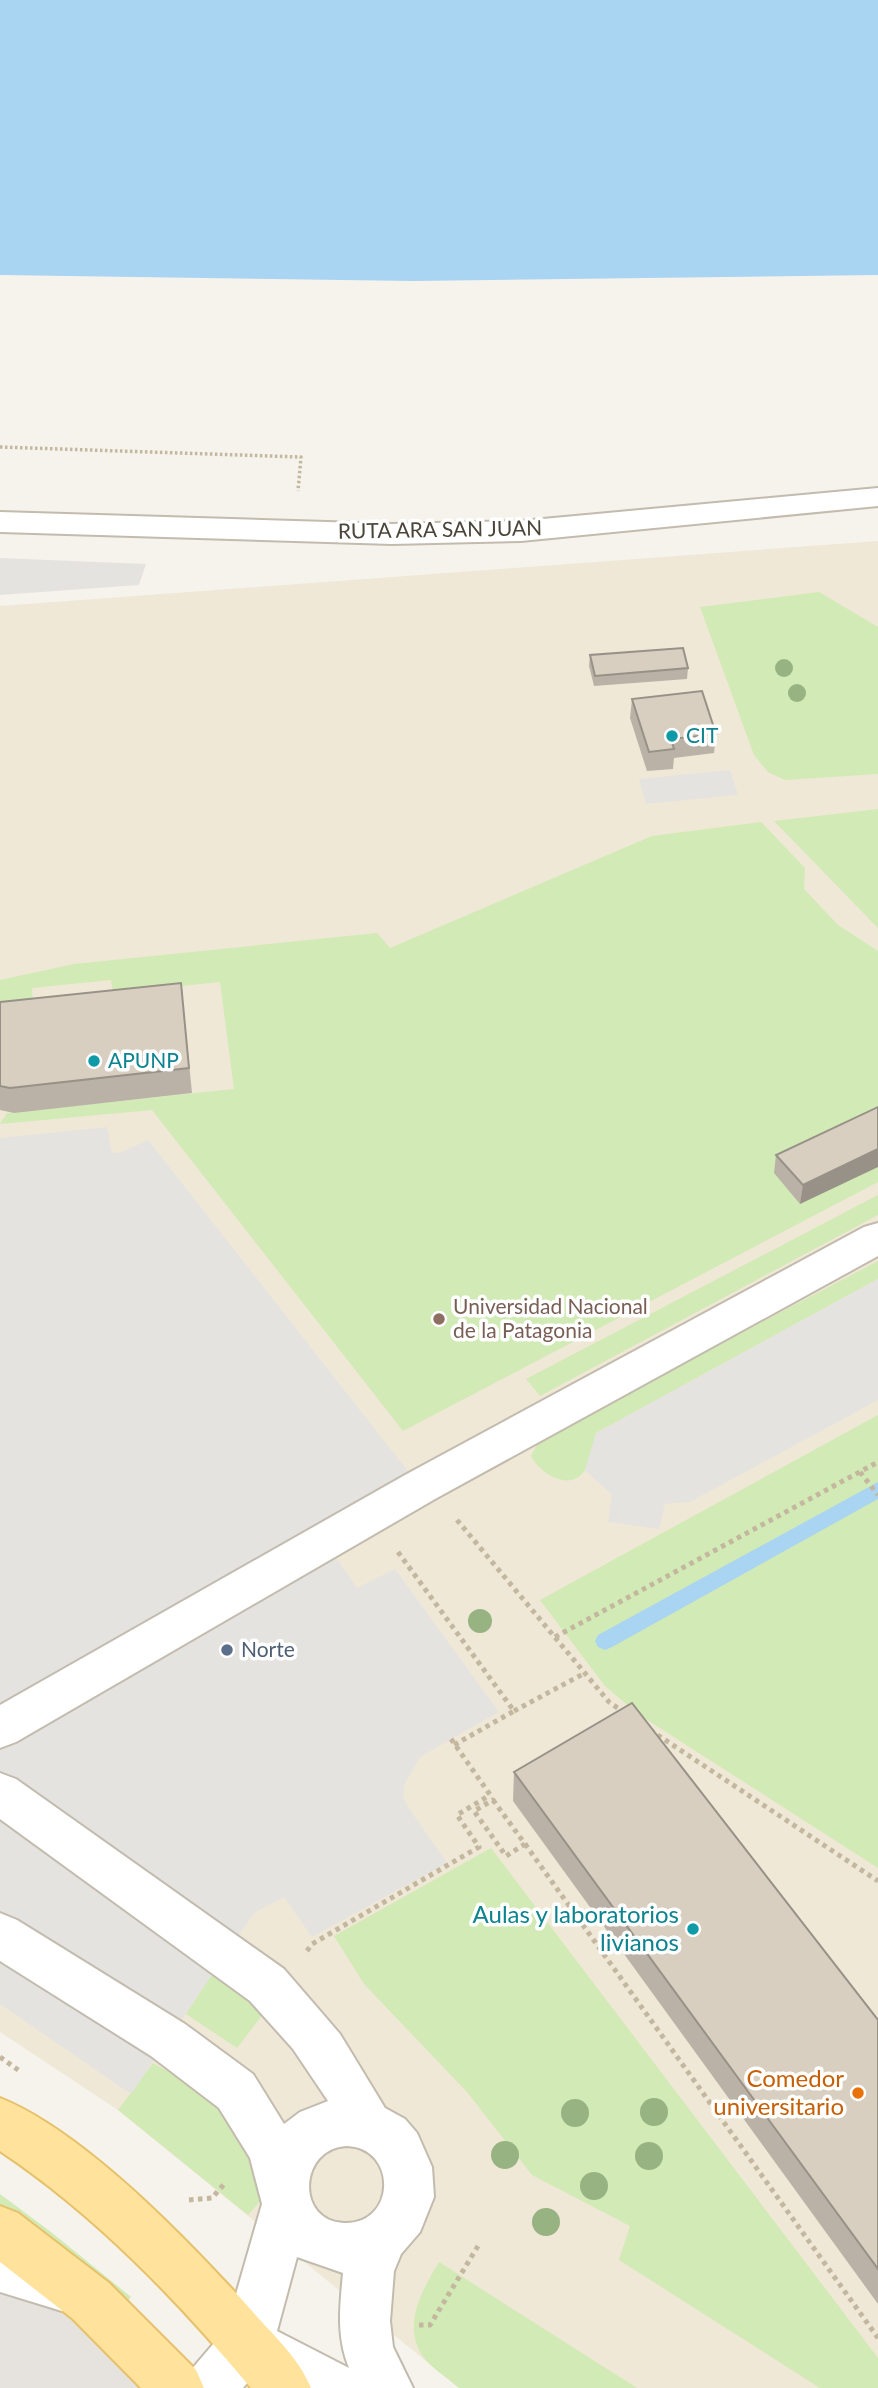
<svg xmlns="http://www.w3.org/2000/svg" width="878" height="2388" font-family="Lato,sans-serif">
  <rect width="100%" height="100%" fill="#f6f3ec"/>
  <polygon fill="#e6e2dd" points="0,2231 178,2388 0,2388"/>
  <polygon fill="#efe8d6" points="878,541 878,2388 459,2388 118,2110 0,2032 0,606"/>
  <g fill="#d2eab5">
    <polygon points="819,592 878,627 878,774 785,780 768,772 754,755 700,607"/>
    <polygon points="878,809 878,928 774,821"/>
    <polygon points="761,822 805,868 804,889 838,925 878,951 878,1182 403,1431 152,1110 0,1124 7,1113 234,1089 220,982 113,993 111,980 32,988 33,1007 0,1011 0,980 74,964 377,933 390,948 652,836"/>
    <polygon points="878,1195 878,1215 540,1396 526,1379"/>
    <path d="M 878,1261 L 878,1279 L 596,1433 C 593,1444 591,1461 585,1470 C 571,1493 539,1473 531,1456 L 540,1439 Z"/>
    <polygon points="878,1415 878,1868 638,1714 605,1686 540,1600"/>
    <polygon points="491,1848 878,2358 878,2388 820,2388 619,2260 630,2226 532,2175 467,2092 364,1984 334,1936"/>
    <polygon points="218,1965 273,2001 237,2048 186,2014"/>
    <polygon points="153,2063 211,2096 254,2136 262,2199 248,2215 118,2110"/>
    <polygon points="0,2194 51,2232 131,2297 124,2306 0,2213"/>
    <path d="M 439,2262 L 637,2388 L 459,2388 C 448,2378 429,2367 422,2355 C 402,2324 423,2289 439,2262 Z"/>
  </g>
  <g fill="#e5e3e0">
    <polygon points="0,558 146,564 139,585 0,595"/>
    <polygon points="730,770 738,795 646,804 639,779"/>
    <polygon points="107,1127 112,1153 122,1152 148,1140 429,1498 337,1554 337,1559 357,1588 395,1569 499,1712 420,1757 404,1785 403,1797 408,1807 447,1863 312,1937 284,1897 254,1913 131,2094 0,2004 0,1138"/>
    <polygon points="878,1279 878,1400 690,1502 665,1504 659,1529 608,1522 612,1495 585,1470 596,1433"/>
  </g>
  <polygon fill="#a9d4f2" points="0,0 878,0 878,275 413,281 0,275"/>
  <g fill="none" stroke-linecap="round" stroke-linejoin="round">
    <polygon fill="#a9d4f2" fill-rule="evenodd" points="878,1482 878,1499 612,1647 605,1650 598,1647 595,1641 598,1635"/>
    <defs>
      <g id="minor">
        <polygon points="878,488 878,506 521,541 392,544 0,532 0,512 392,524 521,521"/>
        <polygon points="878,1223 878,1256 435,1499 16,1742 0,1748 0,1705 405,1475 864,1227"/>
        <path d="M 0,1773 L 16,1779 L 284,1969 L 340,2034 L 385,2108 L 405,2119 L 417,2133 L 432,2167 L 434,2197 L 420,2232 L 401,2254 L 394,2271 L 390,2321 L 393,2347 L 413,2388 L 280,2388 L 254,2375 L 243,2388 L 183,2388 L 191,2370 L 226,2329 L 262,2204 L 250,2158 L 219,2108 L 151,2056 L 0,1961 L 0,1913 L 17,1920 L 185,2024 L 253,2074 L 284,2124 L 300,2112 L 328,2101 L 293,2049 L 250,2001 L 0,1819 ZM 347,2146 C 398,2148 396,2225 344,2223 C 295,2221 299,2148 347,2146 ZM 297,2257 L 343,2273 C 340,2306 336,2336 349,2368 L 277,2331 Z"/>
        <polygon points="0,2242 80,2268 87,2286 80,2304 62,2311 0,2292"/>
      </g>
      <g id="major">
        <path d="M 0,2098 C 85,2132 191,2243 253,2312 C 274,2336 299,2358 311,2388 L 251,2388 C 177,2300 96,2215 0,2151 Z"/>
        <polygon points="0,2206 18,2213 109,2283 196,2370 204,2388 141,2388 73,2319 0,2262"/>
      </g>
    </defs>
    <use href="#minor" stroke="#c2bbae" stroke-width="4"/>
    <use href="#major" stroke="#e6c16a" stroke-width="4"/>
    <polyline stroke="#c4b79f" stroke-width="3.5" stroke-dasharray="2.5 2.5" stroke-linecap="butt" points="0,447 301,457 298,491"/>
    <g stroke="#c4b79f" stroke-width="5" stroke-dasharray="4.5 4.5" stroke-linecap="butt">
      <polyline points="860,1472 878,1495"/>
      <polyline points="457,1520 609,1702 625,1713"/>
      <polyline points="398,1552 514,1711 454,1745"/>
      <polyline points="555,1637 878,1462"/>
      <polyline points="514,1711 585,1673"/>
      <polyline points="650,1730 878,1881"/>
      <polyline points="451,1739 491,1796"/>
      <polygon points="493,1800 525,1844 506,1856 474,1811"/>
      <polyline points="525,1844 878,2338"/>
      <polyline points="307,1951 312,1944 479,1847 457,1815 490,1795"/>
      <polyline points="0,2057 21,2072"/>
      <polyline points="189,2200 212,2198 225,2183"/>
      <polyline points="419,2325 430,2325 478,2246"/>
    </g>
    <use href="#minor" fill="#fff" fill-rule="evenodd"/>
    <use href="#major" fill="#ffe39c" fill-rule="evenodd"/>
  </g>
  <g fill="#97b381">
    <circle cx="784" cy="668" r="9"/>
    <circle cx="797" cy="693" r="9"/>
    <circle cx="480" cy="1621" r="12"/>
    <circle cx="654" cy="2112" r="14"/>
    <circle cx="575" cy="2113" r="14"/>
    <circle cx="505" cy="2155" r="14"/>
    <circle cx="649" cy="2156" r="14"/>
    <circle cx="594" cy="2186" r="14"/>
    <circle cx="546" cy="2222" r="14"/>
  </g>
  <g fill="#bab2a6">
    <polygon points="590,655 688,668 687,679 594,686 589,666"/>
    <polygon points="632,699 716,734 714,753 674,758 673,769 647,771 630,718"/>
    <polygon points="181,983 192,1093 14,1113 0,1110 0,1002"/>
    <polygon points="878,1107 800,1204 774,1173 776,1155"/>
    <polygon points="514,1772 878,2020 878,2304 513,1801"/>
  </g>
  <polygon fill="#979187" points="878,1149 878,1167 800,1204 803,1185"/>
  <g fill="#d8cfc1" stroke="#979187" stroke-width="2">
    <polygon points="683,648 688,668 595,676 590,655"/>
    <polygon points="702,691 716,734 671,739 674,749 649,752 632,699"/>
    <polygon points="181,983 189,1068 10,1088 0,1086 0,1002"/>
    <polygon points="878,1107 878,1149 803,1185 776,1155"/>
    <polygon points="632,1703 878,2020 878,2269 514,1772"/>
  </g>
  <g fill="#0f9aa8" stroke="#fff" stroke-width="2.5">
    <circle cx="672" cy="736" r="7"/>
    <circle cx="94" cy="1061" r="7"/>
    <circle cx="693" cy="1929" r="7"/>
  </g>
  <circle fill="#8d6e63" stroke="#fff" stroke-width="2.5" cx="439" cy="1319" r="7"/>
  <circle fill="#5c6f8a" stroke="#fff" stroke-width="2.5" cx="227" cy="1650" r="7"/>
  <circle fill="#e8710a" stroke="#fff" stroke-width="2.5" cx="858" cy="2093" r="7"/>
  <g text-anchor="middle" stroke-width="7" stroke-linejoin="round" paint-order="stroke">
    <g font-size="21" fill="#4b4439" stroke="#fff">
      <text transform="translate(440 530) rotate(-1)" y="7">RUTA ARA SAN JUAN</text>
    </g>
    <g font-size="21" fill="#0d838f" stroke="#fff" text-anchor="start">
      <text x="686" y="743">CIT</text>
      <text x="108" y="1068">APUNP</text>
    </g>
    <g font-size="21" fill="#785e54" stroke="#fff" text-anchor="start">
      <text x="453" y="1314">Universidad Nacional<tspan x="453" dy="24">de la Patagonia</tspan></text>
    </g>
    <g font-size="21" fill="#4e5e75" stroke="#fff" text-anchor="start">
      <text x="241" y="1657">Norte</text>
    </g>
    <g font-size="24" fill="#0d838f" stroke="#fff" text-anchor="end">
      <text x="679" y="1923">Aulas y laboratorios<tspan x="679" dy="28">livianos</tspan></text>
    </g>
    <g font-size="24" fill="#c56008" stroke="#fff" text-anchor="end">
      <text x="844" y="2087">Comedor<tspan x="844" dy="28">universitario</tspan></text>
    </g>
  </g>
</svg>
